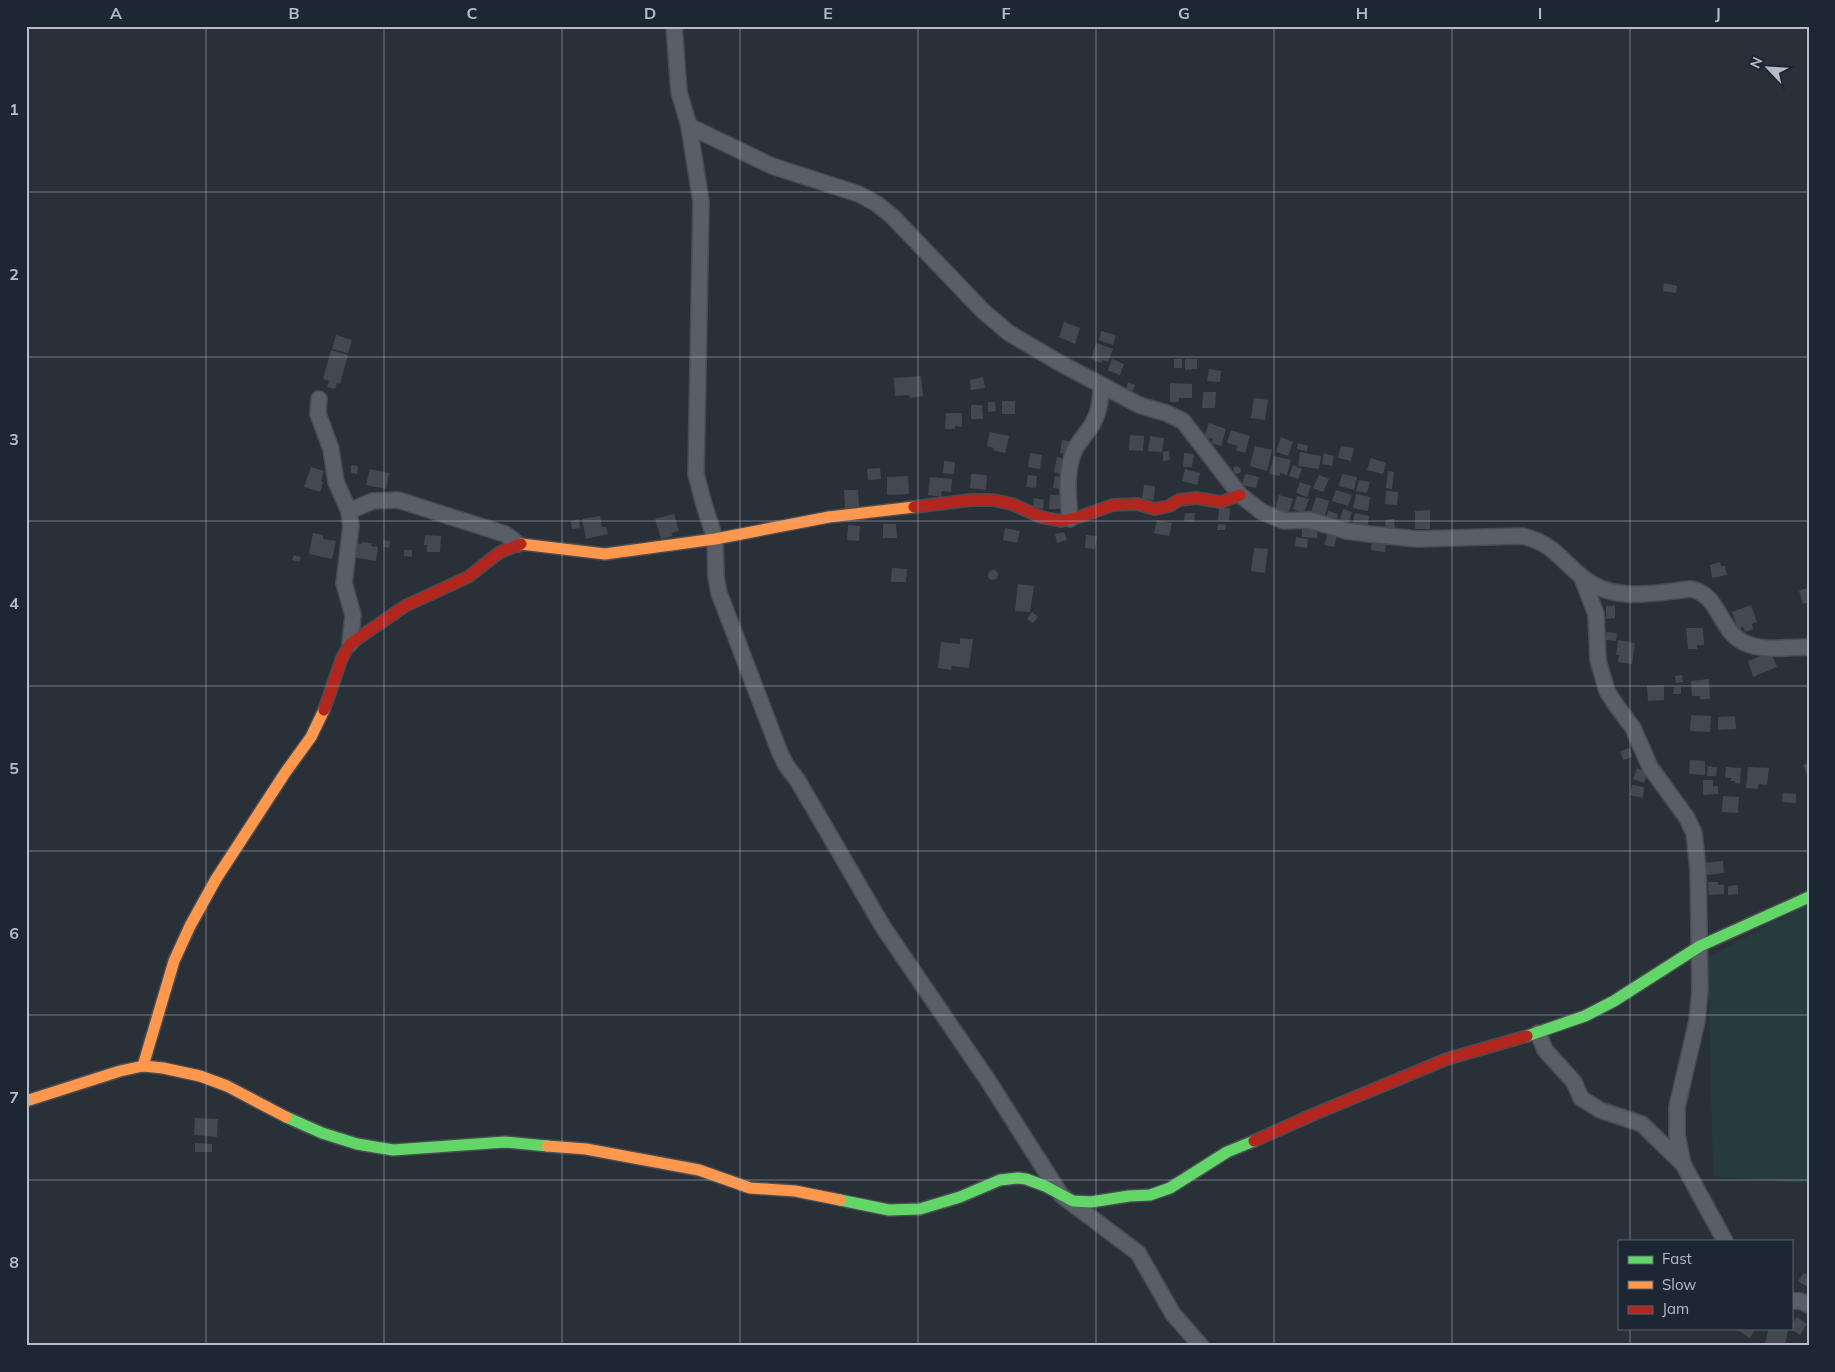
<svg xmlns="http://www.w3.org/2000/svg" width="1835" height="1372" font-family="Mulish,sans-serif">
  <rect width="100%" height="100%" fill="#2a3038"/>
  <polygon fill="#273a3e" points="1809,903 1809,1184 1713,1176 1708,957"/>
  <g fill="#444950">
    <polygon points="1664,283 1677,286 1676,293 1663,291"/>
    <polygon points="1064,322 1080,328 1075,344 1059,337"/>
    <polygon points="1101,331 1116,335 1113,345 1099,340"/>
    <polygon points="336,335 352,340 348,353 332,349"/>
    <polygon points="1096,343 1113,349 1108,362 1103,360 1101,363 1091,359"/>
    <polygon points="331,350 348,355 340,384 337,383 335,389 327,387 329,381 323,379"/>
    <polygon points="1112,359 1124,364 1120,375 1108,370"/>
    <rect x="1174" y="359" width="8" height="9"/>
    <polygon points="1185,359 1197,359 1197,369 1185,370"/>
    <polygon points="1209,369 1221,371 1220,382 1207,381"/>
    <polygon points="921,376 923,396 910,398 909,395 895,396 894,378"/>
    <polygon points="983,377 985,388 971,390 970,380"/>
    <polygon points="1128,382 1135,385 1133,391 1126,389"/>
    <polygon points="1170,383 1192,384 1192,398 1179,398 1179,402 1170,402"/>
    <polygon points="1203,392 1216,392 1215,408 1202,408"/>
    <polygon points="1254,398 1268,400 1265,420 1251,418"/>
    <rect x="1002" y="401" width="13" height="13"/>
    <polygon points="988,402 995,402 996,411 988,412"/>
    <polygon points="971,405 982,405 983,419 971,419"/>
    <polygon points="946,413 962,413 962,427 955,426 955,429 945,429"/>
    <polygon points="1209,423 1226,429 1221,446 1211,443 1213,439 1204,437"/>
    <polygon points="1231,430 1250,436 1245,453 1236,450 1238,446 1227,443"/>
    <polygon points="990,432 1009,436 1005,453 993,450 994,448 987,446"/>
    <polygon points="1130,435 1144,436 1143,451 1129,450"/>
    <polygon points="1150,436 1164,438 1162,452 1148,451"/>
    <polygon points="1281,437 1293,442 1288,456 1276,452"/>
    <polygon points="1062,440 1073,442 1070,455 1060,453"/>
    <polygon points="1298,443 1308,446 1307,451 1297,449"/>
    <polygon points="1255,446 1272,450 1267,471 1250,466"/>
    <polygon points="1341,446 1354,448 1351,461 1338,458"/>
    <polygon points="1169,451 1170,460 1163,461 1163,452"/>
    <polygon points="1300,452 1321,456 1319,469 1298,466"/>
    <polygon points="1030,453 1042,455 1040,469 1028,467"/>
    <polygon points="1184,453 1194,454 1192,467 1183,467"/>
    <polygon points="1324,453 1334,456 1332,466 1322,464"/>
    <polygon points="1274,456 1291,460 1287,475 1280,473 1280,476 1269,474"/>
    <polygon points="1057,457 1068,460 1065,475 1054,472"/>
    <polygon points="1371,458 1386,463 1383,474 1367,470"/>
    <polygon points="944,461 955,462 954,474 943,473"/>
    <polygon points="351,465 358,466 357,474 351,473"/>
    <polygon points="1293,465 1302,469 1298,479 1289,476"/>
    <polygon points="1236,466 1239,467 1241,470 1240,473 1237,474 1234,472 1233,468"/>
    <polygon points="311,467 324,471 321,481 323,482 320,492 304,487"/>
    <polygon points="880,468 881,479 868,480 867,469"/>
    <polygon points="370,469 389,473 386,489 366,485"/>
    <polygon points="1185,469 1200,473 1197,485 1182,481"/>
    <polygon points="1388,471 1394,472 1392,489 1386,488"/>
    <polygon points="971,474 987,475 986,490 970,488"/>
    <polygon points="1245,474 1259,477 1256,488 1242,485"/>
    <polygon points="1342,474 1357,477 1354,490 1339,486"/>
    <polygon points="1028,475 1037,476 1036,488 1026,487"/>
    <polygon points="1319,475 1329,479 1323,492 1313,488"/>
    <polygon points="908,476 909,494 887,495 887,477"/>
    <polygon points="1055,476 1066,478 1064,490 1053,488"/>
    <polygon points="930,477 952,479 951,492 942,491 941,497 928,495"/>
    <polygon points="1359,480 1370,482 1367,493 1356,491"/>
    <polygon points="1300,482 1311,486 1307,497 1296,493"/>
    <polygon points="1144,485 1155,486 1154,500 1142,499"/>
    <polygon points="844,490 858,490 859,507 845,508"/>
    <polygon points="1336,490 1352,495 1348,506 1332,501"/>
    <polygon points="1386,491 1398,492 1397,505 1385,504"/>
    <polygon points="1356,494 1370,497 1368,511 1353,508"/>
    <polygon points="1050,495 1065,495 1064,509 1049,509"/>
    <polygon points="1279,495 1293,499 1287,517 1274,513"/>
    <polygon points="1297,496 1309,499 1304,513 1293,509"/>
    <polygon points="1316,497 1329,501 1324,519 1310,515"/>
    <polygon points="1034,498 1044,500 1043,509 1033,507"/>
    <polygon points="1219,507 1230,508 1229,521 1218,520"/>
    <polygon points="1343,509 1352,512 1348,525 1339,523"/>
    <polygon points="1430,510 1430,529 1415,529 1415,511"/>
    <polygon points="1328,511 1338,514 1336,522 1326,519"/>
    <polygon points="1185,513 1195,513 1194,522 1184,521"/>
    <polygon points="1355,513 1369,516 1367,529 1352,526"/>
    <polygon points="674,514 679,531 671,533 673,536 661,539 655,519"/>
    <polygon points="600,516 602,527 606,527 608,534 586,539 582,519"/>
    <polygon points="579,519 580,528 572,529 571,521"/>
    <polygon points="1394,519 1395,529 1386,530 1385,520"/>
    <polygon points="1157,520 1172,523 1169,536 1154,533"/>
    <polygon points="883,524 896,524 897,538 883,538"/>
    <polygon points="1218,524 1226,525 1225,530 1217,530"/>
    <polygon points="848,525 860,526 859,541 847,540"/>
    <polygon points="1302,525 1318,526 1317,538 1302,537"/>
    <polygon points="1005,528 1020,531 1017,543 1003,540"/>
    <polygon points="1064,532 1067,540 1057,543 1055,534"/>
    <polygon points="313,533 323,535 323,539 336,541 332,559 309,554"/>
    <polygon points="1328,533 1337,535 1334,547 1324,545"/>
    <polygon points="425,535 441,536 440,552 427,552 427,545 424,545"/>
    <polygon points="1086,535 1097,536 1095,549 1085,548"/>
    <polygon points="1296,537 1308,539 1307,548 1295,546"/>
    <polygon points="383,540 390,541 389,548 383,547"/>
    <polygon points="1376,541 1386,542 1385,552 1371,550 1372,542 1376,543"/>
    <polygon points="362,542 372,543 371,546 378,547 376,561 353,557 355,543 362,544"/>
    <polygon points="1254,548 1268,549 1265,573 1251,571"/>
    <polygon points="404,550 412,550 412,557 404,556"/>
    <polygon points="294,555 301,557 299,562 292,560"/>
    <polygon points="1720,562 1721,566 1725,566 1727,575 1712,578 1710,565"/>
    <polygon points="892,568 907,569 906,582 891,582"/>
    <circle cx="993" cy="575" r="5"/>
    <polygon points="1018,584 1034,586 1030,612 1015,611"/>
    <polygon points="1809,587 1809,602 1803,604 1799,591"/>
    <polygon points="1751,605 1757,622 1752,624 1753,629 1745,632 1743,627 1738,629 1732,612"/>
    <polygon points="1606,606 1615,606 1615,618 1606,619"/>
    <polygon points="1032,612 1038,617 1033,623 1027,619"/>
    <polygon points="1686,628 1703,628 1704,645 1697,645 1697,649 1688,649"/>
    <polygon points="1606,632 1617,633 1616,641 1606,640"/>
    <polygon points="960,638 973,639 969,668 952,666 951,670 938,668 941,642 960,644"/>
    <polygon points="1618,640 1635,643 1632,664 1618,662 1619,655 1616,655"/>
    <polygon points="1771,652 1777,667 1753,677 1748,661"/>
    <polygon points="1682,675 1683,682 1676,683 1675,676"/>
    <polygon points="1709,679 1710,699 1700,699 1700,696 1692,696 1691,681"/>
    <polygon points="1664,685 1664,700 1648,701 1647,686"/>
    <polygon points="1674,687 1681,687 1681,694 1673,694"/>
    <polygon points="1691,715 1711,716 1710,732 1690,731"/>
    <polygon points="1735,716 1736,729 1718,730 1718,717"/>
    <polygon points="1630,748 1632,757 1623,760 1620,751"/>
    <polygon points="1690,760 1705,761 1705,775 1689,774"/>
    <polygon points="1809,763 1809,779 1803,765"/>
    <polygon points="1708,766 1717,767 1716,776 1707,776"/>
    <polygon points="1726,767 1741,768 1740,784 1735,783 1735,781 1731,781 1731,778 1725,778"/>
    <polygon points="1748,767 1769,768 1767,785 1758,784 1758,789 1746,788"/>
    <polygon points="1637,768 1648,773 1644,783 1633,779"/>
    <polygon points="1703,780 1713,780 1713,786 1718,786 1718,794 1703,795"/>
    <polygon points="1632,785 1644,787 1643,798 1630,795"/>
    <polygon points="1783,793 1796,794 1796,803 1782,802"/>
    <polygon points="1723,796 1739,797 1738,813 1722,812"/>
    <polygon points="1723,861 1724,873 1707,875 1705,863"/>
    <polygon points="1708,882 1718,882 1718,885 1724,885 1724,894 1709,895"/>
    <polygon points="1738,885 1738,894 1728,895 1728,886"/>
    <polygon points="195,1118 218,1119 217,1137 194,1135"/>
    <polygon points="195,1143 212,1144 212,1152 195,1152"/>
    <polygon points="1804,1273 1809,1276 1809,1288 1798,1281"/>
    <polygon points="1797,1317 1807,1324 1800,1335 1791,1329 1791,1325"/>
    <polygon points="1734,1328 1756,1328 1750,1338"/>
    <polygon points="1769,1328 1788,1330 1785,1346 1765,1344"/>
  </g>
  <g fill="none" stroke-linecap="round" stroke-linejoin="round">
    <defs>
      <g id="street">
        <polyline points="674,26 679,92 689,126 701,202 696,474 703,501 715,539 716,577 719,593 780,753 786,765 798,781 883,927 987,1079 1061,1195 1138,1253 1173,1314 1201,1346"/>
        <path d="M 689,126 L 772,166 L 859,194 L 877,204 L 892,216 L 983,311 L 1009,333 L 1058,362 L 1139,405 L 1166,413 L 1183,421 L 1240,495 L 1262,512 L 1284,521 L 1309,520 L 1347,531 L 1369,534 L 1417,539 L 1522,536 C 1554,544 1558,557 1582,577 C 1613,603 1654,593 1690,589 C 1719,593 1719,630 1743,642 C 1762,652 1788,647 1809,647"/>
        <polyline points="319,399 318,414 331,449 336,482 349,511 351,526 344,583 353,615 350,644"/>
        <polyline points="349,511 373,501 398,500 505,534 518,544"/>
        <path d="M 1070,519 C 1068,495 1065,472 1075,449 C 1080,440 1088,432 1093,423 C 1100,411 1100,399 1102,385"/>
        <polyline points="1582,578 1596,614 1598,660 1607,691 1616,705 1633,728 1650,767 1687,818 1694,833 1698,869 1700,990 1697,1021 1677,1107 1677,1135 1683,1164"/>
        <polyline points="1538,1033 1545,1050 1574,1082 1581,1098 1600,1110 1642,1124 1683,1164 1725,1241"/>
        <polyline points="1791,1301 1800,1301 1809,1305"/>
      </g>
      <g id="fast">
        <polyline points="1527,1036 1585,1016 1614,1001 1700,946 1809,897"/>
        <polyline points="286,1117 322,1133 357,1144 393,1150 505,1142 547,1146"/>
        <polyline points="840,1200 889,1210 920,1209 960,1197 1000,1180 1018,1178 1026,1179 1045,1186 1073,1201 1091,1202 1129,1196 1150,1195 1170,1188 1227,1152 1254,1141"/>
      </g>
      <g id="slow">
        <polyline points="521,544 605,554 715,539 829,517 914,507"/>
        <polyline points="143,1066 174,961 190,926 216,879 285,773 311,737 324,710"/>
        <polyline points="26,1101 120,1071 143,1066 163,1068 200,1076 227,1086 286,1117"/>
        <polyline points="547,1146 586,1149 699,1170 750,1188 795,1191 840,1200"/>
      </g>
      <g id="jam">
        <polyline points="914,507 971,500 993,500 1012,504 1041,517 1061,521 1079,517 1113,505 1137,504 1155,509 1169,506 1179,500 1196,498 1221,502 1240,495"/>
        <polyline points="324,710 342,658 350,644 405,606 468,577 500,552 521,544"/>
        <polyline points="1254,1141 1312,1115 1447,1059 1527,1036"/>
      </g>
    </defs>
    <use href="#street" stroke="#484c53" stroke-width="18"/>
    <use href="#fast" stroke="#484c53" stroke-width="14"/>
    <use href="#slow" stroke="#484c53" stroke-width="14"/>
    <use href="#jam" stroke="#484c53" stroke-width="14"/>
    <use href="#street" stroke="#5a5e66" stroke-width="15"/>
    <use href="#fast" stroke="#63d668" stroke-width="11"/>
    <use href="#slow" stroke="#ff974d" stroke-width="11"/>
    <use href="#jam" stroke="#b3261e" stroke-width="11"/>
  </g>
  <path fill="none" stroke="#b4bcc9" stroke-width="1" stroke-opacity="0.55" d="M 206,26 L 206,1346M 384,26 L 384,1346M 562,26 L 562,1346M 740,26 L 740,1346M 918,26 L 918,1346M 1096,26 L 1096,1346M 1274,26 L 1274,1346M 1452,26 L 1452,1346M 1630,26 L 1630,1241M 26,192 L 1809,192M 26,357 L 1809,357M 26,521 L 1809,521M 26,686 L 1809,686M 26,851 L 1809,851M 26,1015 L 1809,1015M 26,1180 L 1809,1180M 1630,1328 L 1630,1346"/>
  <rect width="1835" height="1372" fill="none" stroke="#1d2633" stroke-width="55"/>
  <rect x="1618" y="1240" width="175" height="90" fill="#1d2633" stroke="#59626f"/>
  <rect x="1628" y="1256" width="25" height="8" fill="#63d668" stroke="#59626f"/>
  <text x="1662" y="1264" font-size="15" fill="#b4bcc9">Fast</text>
  <rect x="1628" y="1281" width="25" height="8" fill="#ff974d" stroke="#59626f"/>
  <text x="1662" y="1290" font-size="15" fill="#b4bcc9">Slow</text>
  <rect x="1628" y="1306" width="25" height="8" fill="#b3261e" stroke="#59626f"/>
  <text x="1662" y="1314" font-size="15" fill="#b4bcc9">Jam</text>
  <g transform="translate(1768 68) rotate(295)" stroke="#1d2633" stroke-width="4" paint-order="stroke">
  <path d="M0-4L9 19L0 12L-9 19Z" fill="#b4bcc9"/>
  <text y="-8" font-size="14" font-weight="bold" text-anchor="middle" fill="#b4bcc9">N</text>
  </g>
  <rect x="28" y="28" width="1780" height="1316" fill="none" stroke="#b4bcc9" stroke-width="2"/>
  <g font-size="16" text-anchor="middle" font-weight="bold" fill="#b4bcc9">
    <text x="116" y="19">A</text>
    <text x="294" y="19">B</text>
    <text x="472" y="19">C</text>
    <text x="650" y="19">D</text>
    <text x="828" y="19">E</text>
    <text x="1006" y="19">F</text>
    <text x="1184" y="19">G</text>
    <text x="1362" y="19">H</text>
    <text x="1540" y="19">I</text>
    <text x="1718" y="19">J</text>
    <text x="14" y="115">1</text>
    <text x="14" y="280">2</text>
    <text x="14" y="445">3</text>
    <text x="14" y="609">4</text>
    <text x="14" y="774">5</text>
    <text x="14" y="939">6</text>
    <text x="14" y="1103">7</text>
    <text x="14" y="1268">8</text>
  </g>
</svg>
